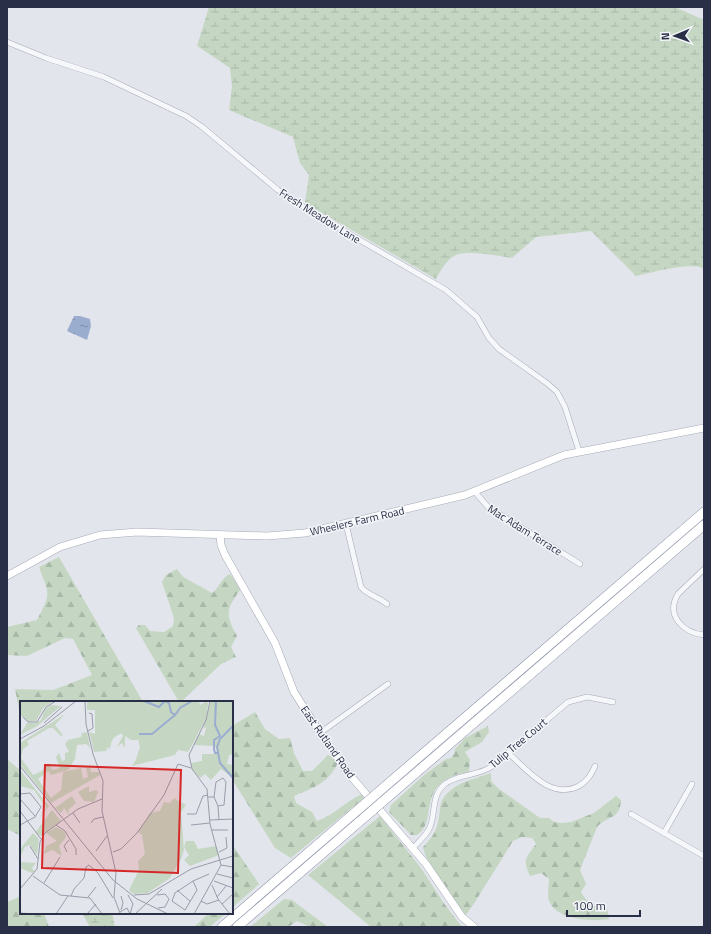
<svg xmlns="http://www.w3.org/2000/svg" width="711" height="934" font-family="'Titillium Web',sans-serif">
  <defs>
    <pattern id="forest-firs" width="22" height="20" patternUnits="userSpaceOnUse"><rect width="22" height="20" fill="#c5d7c3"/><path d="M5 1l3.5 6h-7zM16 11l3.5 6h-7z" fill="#a9b9a9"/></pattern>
    <pattern id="wetland-marsh" width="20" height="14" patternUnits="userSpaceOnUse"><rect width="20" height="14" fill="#c5d7c3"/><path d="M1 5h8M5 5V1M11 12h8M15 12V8" fill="none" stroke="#a9b9a9"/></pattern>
    <pattern id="water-ripples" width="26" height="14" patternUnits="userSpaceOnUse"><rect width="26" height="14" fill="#9badcf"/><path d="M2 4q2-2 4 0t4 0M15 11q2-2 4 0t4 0" fill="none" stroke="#7e8daa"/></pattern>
  </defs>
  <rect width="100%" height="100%" fill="#e3e5ec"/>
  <g fill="url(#forest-firs)">
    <path d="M 59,557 L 143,702 L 21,702 L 21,720 L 15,689 L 53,690 L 92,675 L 73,639 L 65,638 L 27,656 L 7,655 L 7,627 L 37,620 C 52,592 49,595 39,567 Z"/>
    <path d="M 177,569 L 183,577 L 212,593 C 220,587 221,578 230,574 L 241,589 C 226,609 225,614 237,636 L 231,647 L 236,657 L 221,664 L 181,702 L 179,702 L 136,628 L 139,625 L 145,625 L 150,631 L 164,632 L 173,626 L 174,618 L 162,582 L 166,575 Z"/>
    <path d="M 255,712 L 265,729 L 279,739 L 290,738 L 294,753 L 303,771 L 312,771 L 328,755 L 332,756 L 338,763 C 327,784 315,787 294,796 L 296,803 L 312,812 L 317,821 C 334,815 345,802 362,794 L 365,797 L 291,858 L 275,848 L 232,779 L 232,726 Z"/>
    <path d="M 488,726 L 489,732 L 482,742 L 465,752 L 470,760 L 469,772 C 463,773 457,774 451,777 C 419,791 437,823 417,835 L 411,835 L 389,812 L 391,805 L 424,775 L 446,759 L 451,758 L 454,754 L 455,749 L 465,738 Z"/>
    <polygon points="7,759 21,771 21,842 19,835 7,829"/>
    <path d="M 491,773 L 491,781 L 499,789 L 540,818 L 549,818 L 554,822 L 562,823 L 571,822 L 594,813 L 616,796 L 621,800 C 620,820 608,815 597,827 L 580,870 L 586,884 L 581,892 C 587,904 595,906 607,908 L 609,919 C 592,922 557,920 549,901 C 547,895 549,885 549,879 L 541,873 L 530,876 C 522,859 526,858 536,844 L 532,838 L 522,837 L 513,841 L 475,902 L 466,915 C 453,899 426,865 423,847 C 429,841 435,834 437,826 C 442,812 436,801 451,790 C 461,781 478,778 491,773 Z"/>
    <polygon points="380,816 421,868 443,902 462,927 371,927 308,875"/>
    <polygon points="232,844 259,884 232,908"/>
    <polygon points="21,896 21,913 44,913 49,927 7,927 7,902"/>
    <polygon points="284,899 292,900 328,927 310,927 297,921 288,927 250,927"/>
    <polygon points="209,913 226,913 210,927 194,927"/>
  </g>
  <g fill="url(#wetland-marsh)">
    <path d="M 209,7 L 675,7 L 704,20 L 704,269 C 693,261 650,273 636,276 L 591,231 L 536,237 L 512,258 C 499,256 467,250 456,255 C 446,260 441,270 436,279 L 305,203 L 309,175 L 300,163 L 293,137 L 229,110 L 232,86 L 230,68 L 197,46 Z"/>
    <polygon points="82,913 112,913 115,927 90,927"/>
  </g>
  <polygon fill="url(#water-ripples)" points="74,316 80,316 90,319 91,326 87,340 67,331"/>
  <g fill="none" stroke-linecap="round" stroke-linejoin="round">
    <defs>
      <g id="street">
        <polyline points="7,42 46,58 104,77 186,116 201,126 278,190 308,210 446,290 477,317 489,338 499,349 548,384 557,392 565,407 579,451"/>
        <polyline points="475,492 488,507 580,564"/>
        <path d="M 346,524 L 361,587 C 367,595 379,597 387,604"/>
        <path d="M 704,569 L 678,594 C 665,616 684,633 704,635"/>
        <polyline points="320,733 388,684"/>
        <path d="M 508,753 C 527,769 549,799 577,787 C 587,782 591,775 595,766"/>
        <polyline points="631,814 704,856"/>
        <polyline points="664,833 692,784"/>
        <path d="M 413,848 C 419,841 427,835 430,827 C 436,812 431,795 445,784 C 458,774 477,776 491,767 L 568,702 L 587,697 L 613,702"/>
      </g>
      <g id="secondary">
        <polyline points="220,535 221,545 225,555 275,643 294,692 320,733 349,774 426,864 462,917 474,927"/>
        <polyline points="7,576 60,547 100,535 137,532 267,536 305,533 465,495 564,455 704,428"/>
      </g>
      <g id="highway">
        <polyline points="375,795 704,512"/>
        <polyline points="381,803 704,525"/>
        <polyline points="222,927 367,802"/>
        <polyline points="237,927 373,810"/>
      </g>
    </defs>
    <use href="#street" stroke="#a7abb7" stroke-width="6"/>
    <use href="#secondary" stroke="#a7abb7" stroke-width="8"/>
    <use href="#highway" stroke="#8990a4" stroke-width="10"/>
    <use href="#street" stroke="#f6f7fa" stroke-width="5"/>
    <use href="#secondary" stroke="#fff" stroke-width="7"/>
    <use href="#highway" stroke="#fff" stroke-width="9"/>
    <defs>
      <g id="highway-bridge">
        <polyline points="367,802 375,795"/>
        <polyline points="373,810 381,803"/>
      </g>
    </defs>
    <use href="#highway-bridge" stroke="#8990a4" stroke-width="10" stroke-linecap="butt"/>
    <use href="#highway-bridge" stroke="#fff" stroke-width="9"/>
  </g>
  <g text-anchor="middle" stroke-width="3" stroke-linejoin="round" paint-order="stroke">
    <g font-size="11" fill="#292f46" stroke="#f3f5f9">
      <text transform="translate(320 216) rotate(32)" y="4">Fresh Meadow Lane</text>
      <text transform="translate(357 521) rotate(-13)" y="4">Wheelers Farm Road</text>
      <text transform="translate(525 530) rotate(32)" y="4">Mac Adam Terrace</text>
      <text transform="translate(328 742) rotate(55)" y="4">East Rutland Road</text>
      <text transform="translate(518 743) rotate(-40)" y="4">Tulip Tree Court</text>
    </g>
  </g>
  <g transform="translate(20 701)">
    <rect width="213" height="213" fill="#e3e5ec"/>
    <path d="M 0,0 L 34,0 L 24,6 L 16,20 L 9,21 L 0,14 ZM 67,0 L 179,0 L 180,4 L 187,0 L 188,3 L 186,17 L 171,46 L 116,58 L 120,46 L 118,39 L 111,39 L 105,35 L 105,47 L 102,42 L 97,46 L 103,35 L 101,32 L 92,38 L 90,48 L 88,46 L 86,50 L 74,51 L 69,31 L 75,33 L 75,9 L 67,9 ZM 31,4 L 41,5 L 17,25 L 0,34 L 7,22 L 16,22 L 21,19 L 25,8 ZM 45,13 L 35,24 L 42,33 L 42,36 L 33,27 L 29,27 L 7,40 L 9,44 L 3,48 L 1,57 L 13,74 L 22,70 L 29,62 L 32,69 L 40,67 L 36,56 L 39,52 L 42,60 L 45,59 L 45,52 L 49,51 L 45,43 L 48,39 L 61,36 L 62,32 L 67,31 L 70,47 L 66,43 L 57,44 L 55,58 L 48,69 L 31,74 L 28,70 L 18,78 L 31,97 L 41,89 L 43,71 L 61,67 L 63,78 L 68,76 L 66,66 L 70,64 L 71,71 L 79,71 L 80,74 L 31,102 L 0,63 L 0,42 ZM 0,69 L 29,105 L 19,118 L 26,107 L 14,89 L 0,85 ZM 69,85 L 69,91 L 76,89 L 78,91 L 74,101 L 64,100 L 58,91 ZM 52,95 L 56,102 L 48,109 L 49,114 L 44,107 L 41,112 L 35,107 ZM 32,109 L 41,120 L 21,135 L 15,132 ZM 36,126 L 45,131 L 46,136 L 39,145 L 42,155 L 32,149 L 24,153 L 26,145 L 37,140 L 26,132 ZM 13,132 L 19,138 L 17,154 L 10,144 L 5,146 L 0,156 L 0,148 ZM 0,161 L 16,162 L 12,167 L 15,171 L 12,172 L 0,167 Z" fill="#c5d7c3"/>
    <path d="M 86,3 L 95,9 L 97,26 L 101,32 L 95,35 L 91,41 L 75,32 L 79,22 L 74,6 ZM 154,97 L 166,104 L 161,111 L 164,149 L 161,158 L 150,177 L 128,192 L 113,193 L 109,189 L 119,169 L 118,160 L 125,153 L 122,134 L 118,131 L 130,112 L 140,110 L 144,101 L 150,102 Z" fill="#c5d7c3"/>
    <path d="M 166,140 L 174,140 L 178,148 L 196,145 L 199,154 L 170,165 L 164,159 L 169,154 L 164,146 Z" fill="#c5d7c3"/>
    <path d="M 121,0 L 170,0 L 186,9 L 184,21 L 168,51 L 158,49 L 155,54 L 112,65 L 127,41 ZM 191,0 L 213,0 L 213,53 L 209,54 L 207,63 L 213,64 L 213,77 L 201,68 L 191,79 L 185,73 L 180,77 L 172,68 L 171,62 L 182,60 L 182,53 L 198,53 L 198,48 L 194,45 L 174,44 L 179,33 L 184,35 L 186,27 L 183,26 Z" fill="#c5d7c3"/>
    <path fill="none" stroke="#9badcf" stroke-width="2" d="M 124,0 L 139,6 L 145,0M 145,0 L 149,2 L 151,11 L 155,14 L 160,7 L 172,0M 196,0 L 195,24 L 200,35 L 194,39 L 194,48 L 195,52 L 198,52M 213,25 L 200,38 L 197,46 L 200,62 L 213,77M 119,33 L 132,33 L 155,14"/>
    <path fill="none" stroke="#999caa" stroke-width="1" d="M 65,0 L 66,23 L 73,53 L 83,80 L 82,110 L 96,172 L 94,196 L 100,212M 3,16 L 8,21 L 17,21 L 26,6 L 36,0M 24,22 L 42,6M 68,30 L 73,27 L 72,13 L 69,12M 0,38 L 24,25 L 56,0M 0,65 L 93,179 L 117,198 L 148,213M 0,93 L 10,92 L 21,106 L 15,116 L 0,124M 188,96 L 194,96 L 196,81 L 203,77 L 206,81 L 204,104 L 198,105 L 194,96M 0,98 L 15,115M 198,105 L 199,119M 0,110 L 21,138M 53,112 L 60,122M 167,113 L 176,113 L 183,95 L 188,94M 190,119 L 213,118M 71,122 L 74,118 L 83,116M 36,124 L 45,130 L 56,148 L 56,154M 171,124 L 190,122M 192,129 L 208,129M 10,145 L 18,158M 76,150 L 87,135M 47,151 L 44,145 L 49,139M 93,151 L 101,148 L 117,132 L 144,94 L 158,63 L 171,67M 199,151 L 207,147 L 206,136M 201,164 L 213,166M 197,173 L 213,177M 13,175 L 40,194 L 70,197 L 82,213M 173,180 L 177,189 L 165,209 L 152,200 L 155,192 L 173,180 L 189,173M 194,180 L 213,187M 24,182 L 40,156M 192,184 L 198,198 L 210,213M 0,188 L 17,168 L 20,141 L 25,132 L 58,108 L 82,98M 157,189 L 170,200M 108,194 L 113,203 L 110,213M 114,194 L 129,193 L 171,168 L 213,155M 137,194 L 145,193 L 149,198 L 145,206 L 138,207M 51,195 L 54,188 L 64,177 L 66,166 L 69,164 L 78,172 L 93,197M 101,195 L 103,202 L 101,209M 68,196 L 76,186M 197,196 L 206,185M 181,200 L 187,203 L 199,199M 202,203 L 213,193M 100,211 L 107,207 L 110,213M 0,212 L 15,213M 36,213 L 48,195M 67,213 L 76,203M 115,213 L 142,188M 174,213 L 201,164 L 190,123 L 187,88 L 172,68 L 169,54 L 186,19 L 190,0"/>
    <path fill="#d62828" fill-opacity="0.15" stroke="#d62828" stroke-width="2" d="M 25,64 L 161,69 L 158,172 L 22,167 Z"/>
    <rect width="213" height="213" fill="none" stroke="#292f46" stroke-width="2"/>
  </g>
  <rect width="711" height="934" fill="none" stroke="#292f46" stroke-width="16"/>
  <g transform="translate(675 36) rotate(268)" stroke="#f3f5f9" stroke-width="3" paint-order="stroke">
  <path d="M0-3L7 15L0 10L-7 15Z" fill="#292f46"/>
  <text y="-6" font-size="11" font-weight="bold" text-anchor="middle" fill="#292f46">N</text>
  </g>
  <path d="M567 910v6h73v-6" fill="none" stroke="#292f46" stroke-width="2"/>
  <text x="573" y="910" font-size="12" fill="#292f46" stroke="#f3f5f9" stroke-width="3" paint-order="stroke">100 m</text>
</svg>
